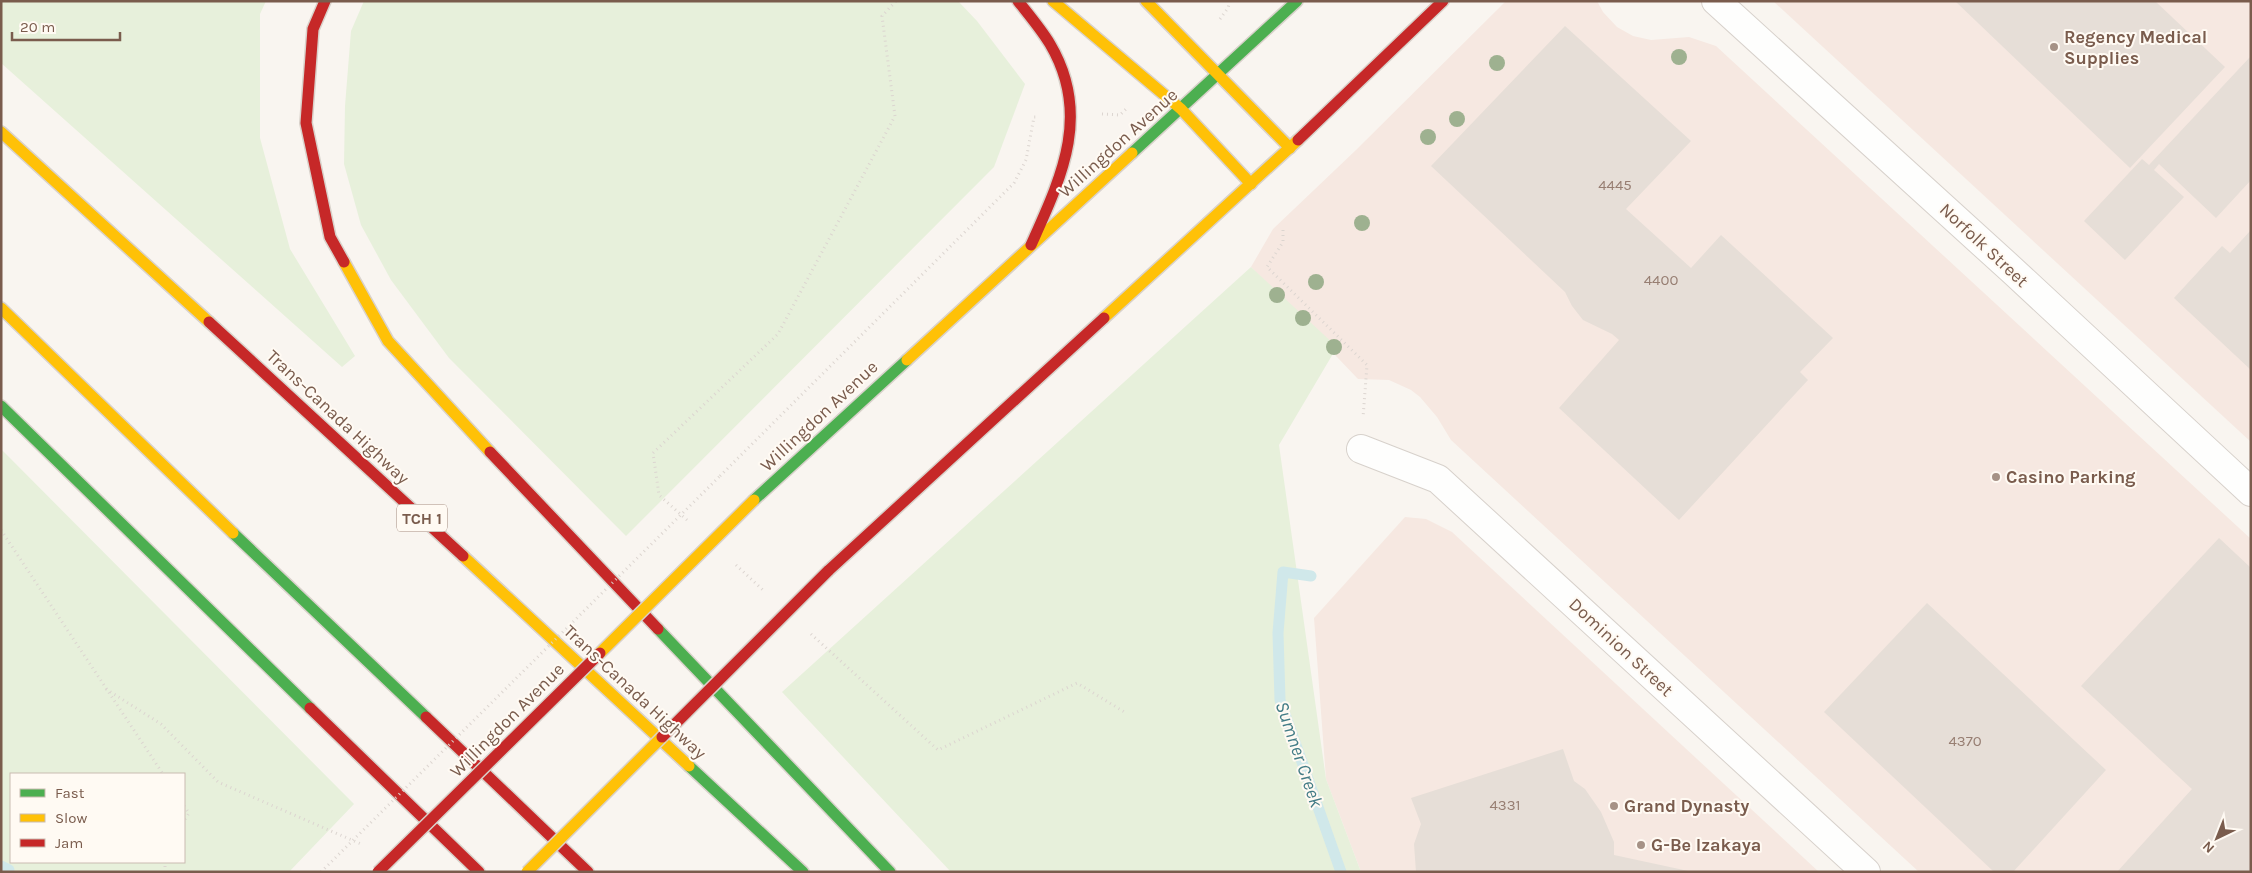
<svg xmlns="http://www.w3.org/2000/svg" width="2252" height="873" font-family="Karla,sans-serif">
  <rect width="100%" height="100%" fill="#f9f5f0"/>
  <g fill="#f6e8e1">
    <polygon points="1506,1 1597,1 1603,12 1617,27 1633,36 1651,40 1689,37 1716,46 2251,539 2251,872 1919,872 1451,440 1437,417 1420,397 1411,390 1389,380 1358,379 1251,267 1273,229 1356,150"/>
    <polygon points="1773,1 2251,1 2251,442"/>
    <polygon points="1405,517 1426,519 1452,532 1819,872 1361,872 1326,779 1314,618"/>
  </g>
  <g fill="#e7f0db" fill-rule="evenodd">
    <polygon points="1,1 266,1 260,14 260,138 290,249 355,356 342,367 1,63"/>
    <polygon points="364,1 958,1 977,21 1025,84 994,167 626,536 449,358 391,280 361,225 344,164 345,106 351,31"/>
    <polygon points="1251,267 1337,347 1279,445 1326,779 1361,872 951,872 782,692"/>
    <path d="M 1,449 L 354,804 L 289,872 L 1,872 ZM 11,774 L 184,774 L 184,862 L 11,862 Z"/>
  </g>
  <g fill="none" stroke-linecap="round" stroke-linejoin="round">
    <g stroke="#d0e8ea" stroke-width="11">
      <polyline points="1311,576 1283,572 1278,633 1280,700 1341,872"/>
      <polyline points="1,866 9,870"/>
    </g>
  </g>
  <g fill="#e6ded7">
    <polygon points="1955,1 2155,1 2225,67 2130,168"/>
    <polygon points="1565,26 1691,141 1626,209 1691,268 1721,235 1833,338 1800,372 1808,380 1679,520 1559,408 1619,340 1612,334 1583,320 1572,306 1565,292 1431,166"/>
    <polygon points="2251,56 2251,180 2216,218 2159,164 2154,170 2184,197 2125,260 2084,221 2142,159 2149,165"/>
    <polygon points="2251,230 2251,370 2174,298 2222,246 2230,253"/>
    <polygon points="2219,538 2251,568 2251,872 2117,872 2192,789 2081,686"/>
    <polygon points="1927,603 2106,770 2013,872 1994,872 1824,712"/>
    <polygon points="1563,749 1574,781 1585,789 1601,812 1614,842 1614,855 1693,872 1416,872 1414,844 1421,824 1411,798"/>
  </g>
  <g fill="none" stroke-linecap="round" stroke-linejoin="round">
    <defs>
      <g id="street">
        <polyline points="1716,1 2013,271 2251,492"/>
        <polyline points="1361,449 1438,479 1866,872"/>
      </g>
      <g id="fast">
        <polyline points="1132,153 1297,1"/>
        <polyline points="1,406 310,708"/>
        <polyline points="754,500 907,360"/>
        <polyline points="233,533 426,717"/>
        <polyline points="658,629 890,872"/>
        <polyline points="689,766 803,872"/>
      </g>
      <g id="slow">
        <polyline points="1053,1 1181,109 1251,184"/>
        <polyline points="1146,1 1290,148"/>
        <polyline points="1,132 209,322"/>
        <polyline points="344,262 388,341 490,452"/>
        <polyline points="1,308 233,533"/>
        <polyline points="1104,318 1298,140"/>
        <polyline points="907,360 1132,153"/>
        <polyline points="463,556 689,766"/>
      </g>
      <g id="jam">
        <polyline points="325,1 313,29 306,123 330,237 344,262"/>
        <path d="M 1018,1 C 1029,15 1041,29 1050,44 C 1092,115 1061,178 1031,245"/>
        <polyline points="1298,140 1443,1"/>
        <polyline points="209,322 463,556"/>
        <polyline points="490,452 658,629"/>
        <polyline points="828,571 1104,318"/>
        <polyline points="310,708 479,872"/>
        <polyline points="426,717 588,872"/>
      </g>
    </defs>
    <use href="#street" stroke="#d7d1cb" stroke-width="30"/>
    <use href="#fast" stroke="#d9d2cb" stroke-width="14"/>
    <use href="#slow" stroke="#d9d2cb" stroke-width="14"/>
    <use href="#jam" stroke="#d9d2cb" stroke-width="14"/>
    <g stroke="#dcd5d0" stroke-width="3" stroke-dasharray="1 4" stroke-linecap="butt">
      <polyline points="1220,19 1228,8 1230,1"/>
      <polyline points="1102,114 1120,115 1126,109"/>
      <polyline points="1283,230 1283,242 1267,267 1367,365 1363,418"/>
      <polyline points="720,476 1014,183 1026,160 1034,117 1039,117"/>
      <polyline points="687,520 659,495 653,453 778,334 895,116 882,16 896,1"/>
      <polyline points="1,530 163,774"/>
      <polyline points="736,565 764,591"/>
      <polyline points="811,634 938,750 1077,683 1126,713"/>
      <polyline points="106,689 161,724 218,782 361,844"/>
      <polyline points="184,806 189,813 184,821"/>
      <polyline points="165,872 165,862"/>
    </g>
    <use href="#street" stroke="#fefefd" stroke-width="28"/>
    <use href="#fast" stroke="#4caf50" stroke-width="11"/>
    <use href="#slow" stroke="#ffc107" stroke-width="11"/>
    <use href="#jam" stroke="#c62828" stroke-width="11"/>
    <defs>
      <g id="slow-bridge">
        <polyline points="600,653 754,500"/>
        <polyline points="527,872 662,737"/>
      </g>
      <g id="jam-bridge">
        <polyline points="662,737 828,571"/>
        <polyline points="378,872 600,653"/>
      </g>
    </defs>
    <use href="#slow-bridge" stroke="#d9d2cb" stroke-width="14" stroke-linecap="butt"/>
    <use href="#jam-bridge" stroke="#d9d2cb" stroke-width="14" stroke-linecap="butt"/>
    <polyline stroke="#dcd5d0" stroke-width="3" stroke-dasharray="1 4" stroke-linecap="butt" points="321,872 720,476"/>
    <use href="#slow-bridge" stroke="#ffc107" stroke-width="11"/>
    <use href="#jam-bridge" stroke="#c62828" stroke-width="11"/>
  </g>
  <g fill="#9eb190">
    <circle cx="1679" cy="57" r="8"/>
    <circle cx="1497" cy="63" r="8"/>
    <circle cx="1457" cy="119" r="8"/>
    <circle cx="1428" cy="137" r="8"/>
    <circle cx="1362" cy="223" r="8"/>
    <circle cx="1316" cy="282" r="8"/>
    <circle cx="1277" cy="295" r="8"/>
    <circle cx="1303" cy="318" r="8"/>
    <circle cx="1334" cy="347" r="8"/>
  </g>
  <g fill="#a69286" stroke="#fffaf3" stroke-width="2">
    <circle cx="2054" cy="47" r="5"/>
    <circle cx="1996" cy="477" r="5"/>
    <circle cx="1614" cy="806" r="5"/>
    <circle cx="1641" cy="845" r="5"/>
  </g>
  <g text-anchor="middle" stroke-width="4" stroke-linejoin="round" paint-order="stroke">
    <g font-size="15" fill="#977e72">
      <text x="1615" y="190">4445</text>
      <text x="1661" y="285">4400</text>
      <text x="1965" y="746">4370</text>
      <text x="1505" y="810">4331</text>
    </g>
    <rect fill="#fffaf3" stroke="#a28b7f" stroke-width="1" x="397" y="504.5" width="50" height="27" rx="4"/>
    <g font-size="16" font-weight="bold" fill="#7a5c4d">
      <text x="422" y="524">TCH 1</text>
    </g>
    <g font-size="18" font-weight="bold" fill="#7a5c4d" stroke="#fffaf3" text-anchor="start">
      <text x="2064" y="43">Regency Medical<tspan x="2064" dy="21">Supplies</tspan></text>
      <text x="2006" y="483">Casino Parking</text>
      <text x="1624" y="812">Grand Dynasty</text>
      <text x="1651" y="851">G-Be Izakaya</text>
    </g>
    <g font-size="18" fill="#7a5c4d" stroke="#fffaf3">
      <text transform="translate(1118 143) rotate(-42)" y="6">Willingdon Avenue</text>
      <text transform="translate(1984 245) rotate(43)" y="6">Norfolk Street</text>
      <text transform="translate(819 416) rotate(-43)" y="6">Willingdon Avenue</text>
      <text transform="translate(338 417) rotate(43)" y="6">Trans-Canada Highway</text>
      <text transform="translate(1621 647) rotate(43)" y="6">Dominion Street</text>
      <text transform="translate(635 692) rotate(43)" y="6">Trans-Canada Highway</text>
      <text transform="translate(507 720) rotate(-45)" y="6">Willingdon Avenue</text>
    </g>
    <g font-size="19" font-style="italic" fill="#437c86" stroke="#fffaf3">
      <text transform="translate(1300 754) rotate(71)" y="7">Sumner Creek</text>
    </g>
  </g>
  <rect width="2252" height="873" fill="none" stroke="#7a5c4d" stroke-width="5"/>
  <rect x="10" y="773" width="175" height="90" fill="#fffaf3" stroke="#cabbb1"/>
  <rect x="20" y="789" width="25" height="8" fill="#4caf50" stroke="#cabbb1"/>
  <text x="55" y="798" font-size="15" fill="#7a5c4d">Fast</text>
  <rect x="20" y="814" width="25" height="8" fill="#ffc107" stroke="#cabbb1"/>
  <text x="55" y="823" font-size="15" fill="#7a5c4d">Slow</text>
  <rect x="20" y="839" width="25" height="8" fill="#c62828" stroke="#cabbb1"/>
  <text x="55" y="848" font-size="15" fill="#7a5c4d">Jam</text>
  <g transform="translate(2217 838) rotate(223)" stroke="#fffaf3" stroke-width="4" paint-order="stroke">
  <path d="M0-4L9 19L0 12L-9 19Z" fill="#7a5c4d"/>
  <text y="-8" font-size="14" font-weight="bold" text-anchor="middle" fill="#7a5c4d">N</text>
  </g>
  <path d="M12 32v8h108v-8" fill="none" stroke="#7a5c4d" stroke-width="2.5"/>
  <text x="20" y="32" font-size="15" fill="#7a5c4d" stroke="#fffaf3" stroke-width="4" paint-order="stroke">20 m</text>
</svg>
